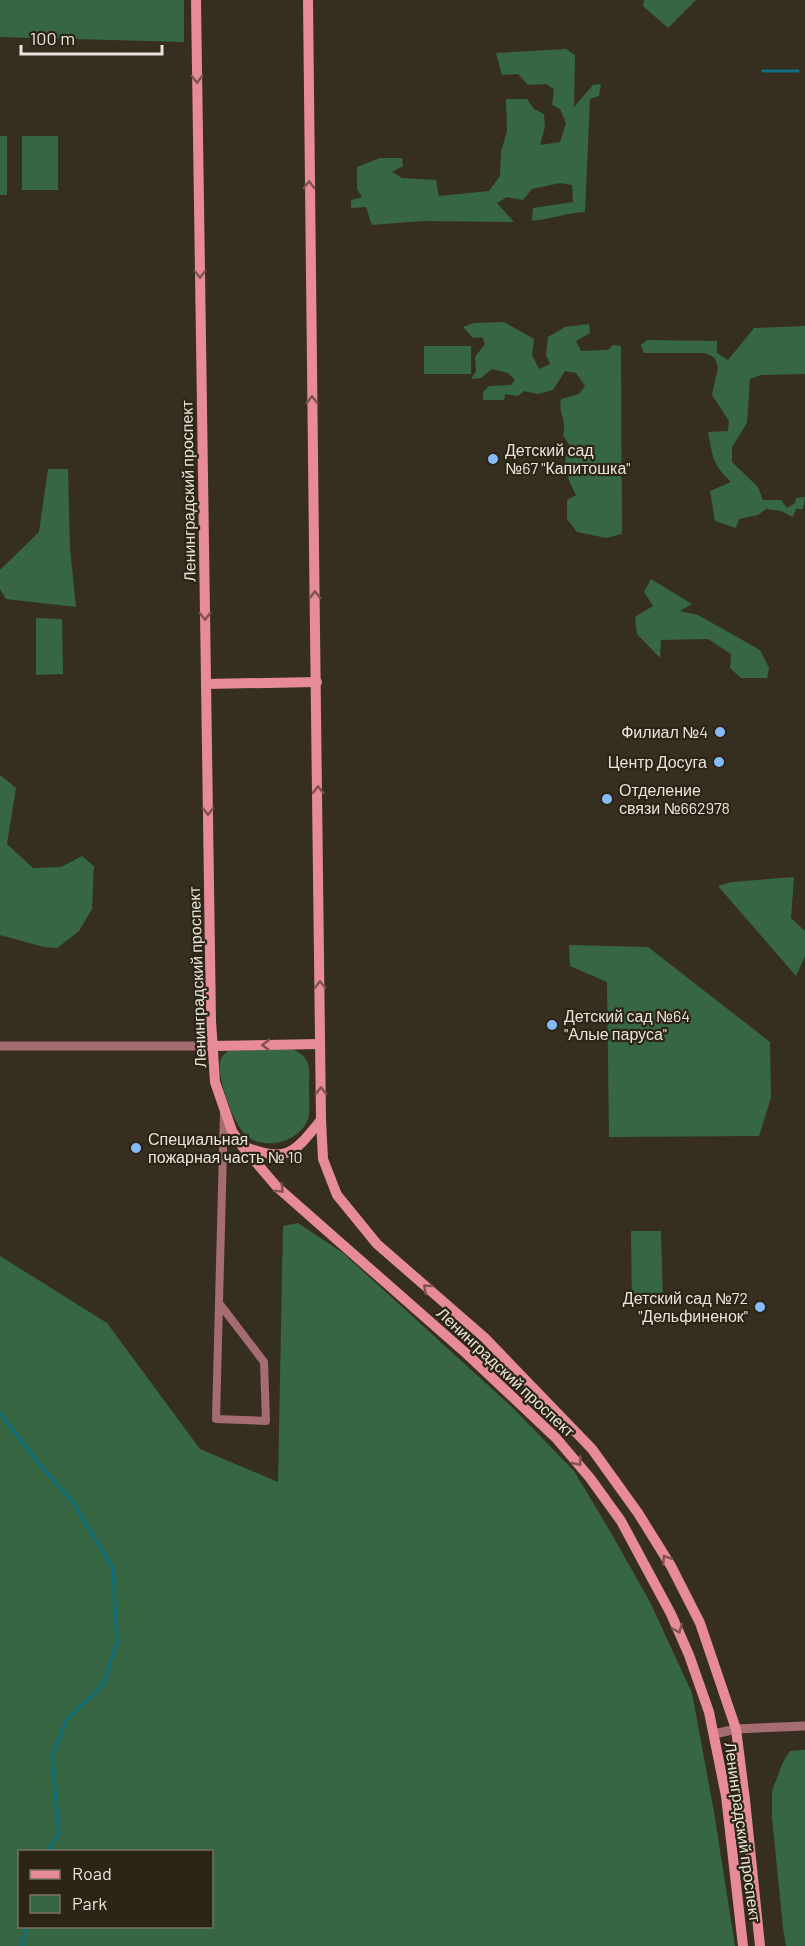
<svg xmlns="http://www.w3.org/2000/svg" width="805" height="1946" font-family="Barlow,sans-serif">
  <rect width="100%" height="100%" fill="#362f20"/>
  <g fill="#376643" fill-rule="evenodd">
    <polygon points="0,0 184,0 184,42 0,37"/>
    <polygon points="644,0 696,0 668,28 643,6"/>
    <path d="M 566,49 L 575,55 L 574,107 L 593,85 L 601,84 L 599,96 L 590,99 L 585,212 C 567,213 550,219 532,221 L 533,208 L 573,202 L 572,185 L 560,183 L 532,189 L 523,200 L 507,197 L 497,203 L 514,222 L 423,221 L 372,225 L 366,207 L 351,208 L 351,200 L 362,197 L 357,189 L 357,167 L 380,158 L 402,158 L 403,166 L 392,172 L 402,178 L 436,180 L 439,196 L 489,191 L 500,176 L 501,152 L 507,131 L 506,99 L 527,99 L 534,109 L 544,114 L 545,127 L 540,145 L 560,142 L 566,123 L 560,109 L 552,105 L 554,89 L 546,84 L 528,85 L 518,74 L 502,75 L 496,53 Z"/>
    <rect x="0" y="136" width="7" height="59"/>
    <rect x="22" y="136" width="36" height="54"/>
    <path d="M 504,322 L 534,339 L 532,355 L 539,369 L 550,364 L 546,355 L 548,337 L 565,327 L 589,324 L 590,333 L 576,341 L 581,351 L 608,350 L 613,345 L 621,346 L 622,534 L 606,538 L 577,532 L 567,519 L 567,500 L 576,495 C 568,479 560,463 570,446 L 563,435 C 567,418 558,415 561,399 L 579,394 L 585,386 L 576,373 L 565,371 L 553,390 L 538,394 L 524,391 L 518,396 L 505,394 L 504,400 L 483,400 L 483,392 L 489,386 L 511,385 L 515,380 L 508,373 L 492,369 L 481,378 L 471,379 L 476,371 L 475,357 L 485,344 L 482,337 L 473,338 L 463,327 L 474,323 Z"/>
    <path d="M 805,326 L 805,374 L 761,375 L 750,379 L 747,423 L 732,447 L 732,462 L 758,487 L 763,500 L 781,500 L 787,508 L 795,503 L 796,498 L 805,497 L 803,509 L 796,509 L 793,517 L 781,511 L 766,509 L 758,515 L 739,519 L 736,528 L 715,521 L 710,491 L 731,482 C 712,464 713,457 708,432 L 728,431 L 729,421 L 712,395 L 718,368 L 715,358 L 705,353 L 644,353 L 641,345 L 647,340 L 717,341 L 717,353 L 728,360 L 754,328 Z"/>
    <rect x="424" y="346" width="47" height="28"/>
    <polygon points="48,469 68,469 70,549 76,607 6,599 0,589 0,570 39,532"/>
    <polygon points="651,579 692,604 680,611 698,615 760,650 769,668 767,678 741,678 730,668 731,654 708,639 661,640 660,658 637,634 635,617 653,606 644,592"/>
    <polygon points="36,618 62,619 63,674 36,675"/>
    <polygon points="0,775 16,788 7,844 33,868 61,867 82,856 94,866 92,909 79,931 57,948 44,947 0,935"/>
    <polygon points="794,877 791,918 805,931 805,956 796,976 718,886 732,882"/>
    <polygon points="569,945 648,947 770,1042 771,1098 759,1136 609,1137 607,982 570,966"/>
    <path d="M 292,1049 C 311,1057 310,1068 309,1086 C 309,1097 311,1109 308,1119 C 300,1141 268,1150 249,1138 C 234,1128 217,1078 220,1062 C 221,1057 224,1054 228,1051 Z"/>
    <path d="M 298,1223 L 343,1253 L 514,1409 L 574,1471 L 610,1531 L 650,1602 L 692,1693 L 714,1812 L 735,1946 L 0,1946 L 0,1256 L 107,1323 L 200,1449 L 278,1482 L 283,1226 ZM 20,1852 L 212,1852 L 212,1926 L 20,1926 Z"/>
    <polygon points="631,1231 661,1231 663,1304 632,1305"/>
    <polygon points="805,1750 805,1946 786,1946 783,1928 772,1817 772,1791 783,1762 790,1751"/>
  </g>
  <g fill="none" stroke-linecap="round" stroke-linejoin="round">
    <g stroke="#0e6f7e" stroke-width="3">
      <polyline points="763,71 798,71"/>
      <polyline points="0,1413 40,1465 72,1501 113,1568 117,1642 103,1685 67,1719 52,1756 59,1833 47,1852"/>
      <polyline points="21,1946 27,1926"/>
    </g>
    <g stroke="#a56c72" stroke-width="8">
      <polygon points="219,1303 264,1362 266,1421 216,1419"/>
      <polyline points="219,1303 224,1112"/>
    </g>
    <g stroke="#a56c72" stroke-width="9">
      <polyline points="0,1046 212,1046"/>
      <polyline points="714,1734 736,1729 805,1726"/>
    </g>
    <g stroke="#e78c97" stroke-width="10">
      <polyline points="196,0 211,1021 215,1082 232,1131 242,1146 277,1187 468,1355 556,1438 590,1478 621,1521 671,1614 689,1655 709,1712 726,1796 743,1946"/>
      <path d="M 308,0 C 310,373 318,747 321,1120 L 323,1159 L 337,1195 L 377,1244 L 485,1338 L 592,1449 L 638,1513 L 671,1566 L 700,1623 L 736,1729 L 745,1800 L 760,1946"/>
      <polyline points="206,684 317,682"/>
      <polyline points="212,1046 320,1044"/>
      <path d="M 245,1147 C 288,1163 294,1153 321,1120"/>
    </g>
  </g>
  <defs><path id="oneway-chevron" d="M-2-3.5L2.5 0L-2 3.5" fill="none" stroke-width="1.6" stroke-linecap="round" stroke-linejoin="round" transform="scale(1.5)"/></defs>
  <g stroke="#805350">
    <use href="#oneway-chevron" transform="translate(197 79) rotate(89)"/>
    <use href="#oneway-chevron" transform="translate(309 185) rotate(-90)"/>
    <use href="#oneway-chevron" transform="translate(200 274) rotate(89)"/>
    <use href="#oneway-chevron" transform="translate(312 400) rotate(-91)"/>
    <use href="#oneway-chevron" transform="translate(315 595) rotate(-91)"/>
    <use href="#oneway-chevron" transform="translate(205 616) rotate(89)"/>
    <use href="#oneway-chevron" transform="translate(318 790) rotate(-91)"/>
    <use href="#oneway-chevron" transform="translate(208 811) rotate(89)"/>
    <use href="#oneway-chevron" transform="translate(320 985) rotate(-90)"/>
    <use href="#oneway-chevron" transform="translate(266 1045) rotate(179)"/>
    <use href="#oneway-chevron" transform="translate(321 1091) rotate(-90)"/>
    <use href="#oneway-chevron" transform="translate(280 1189) rotate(44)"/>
    <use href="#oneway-chevron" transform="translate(427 1288) rotate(-139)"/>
    <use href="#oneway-chevron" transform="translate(578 1462) rotate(51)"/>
    <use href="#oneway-chevron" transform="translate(666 1559) rotate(-122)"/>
    <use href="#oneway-chevron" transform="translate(678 1629) rotate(67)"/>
  </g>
  <g fill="#85bbfb" stroke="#2c2516" stroke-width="2">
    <circle cx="493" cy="459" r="6"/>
    <circle cx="720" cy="732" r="6"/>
    <circle cx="719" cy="762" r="6"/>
    <circle cx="607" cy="799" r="6"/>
    <circle cx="552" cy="1025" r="6"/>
    <circle cx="136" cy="1148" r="6"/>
    <circle cx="760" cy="1307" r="6"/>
  </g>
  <g text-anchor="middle" stroke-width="4.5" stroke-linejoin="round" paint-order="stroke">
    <g font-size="16" fill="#e9e4db" stroke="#2c2516" text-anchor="start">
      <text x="505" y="456">Детский сад<tspan x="505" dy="18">№67 "Капитошка"</tspan></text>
      <text x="708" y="738" text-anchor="end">Филиал №4</text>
      <text x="707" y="768" text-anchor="end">Центр Досуга</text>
      <text x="619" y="796">Отделение<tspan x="619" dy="18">связи №662978</tspan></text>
      <text x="564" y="1022">Детский сад №64<tspan x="564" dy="18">"Алые паруса"</tspan></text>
      <text x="148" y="1145">Специальная<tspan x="148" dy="18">пожарная часть № 10</tspan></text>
      <text x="748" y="1304" text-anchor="end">Детский сад №72<tspan x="748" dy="18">"Дельфиненок"</tspan></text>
    </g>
    <g font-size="16" fill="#e9e4db" stroke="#2c2516">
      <text transform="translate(188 491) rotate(-91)" y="6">Ленинградский проспект</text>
      <text transform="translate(197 977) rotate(-92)" y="6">Ленинградский проспект</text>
      <text transform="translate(506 1372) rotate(43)" y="6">Ленинградский проспект</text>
      <text transform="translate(743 1832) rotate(82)" y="6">Ленинградский проспект</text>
    </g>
  </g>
  <rect x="18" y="1850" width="195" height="78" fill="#2c2516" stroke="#787165" stroke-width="1.5"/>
  <rect x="30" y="1870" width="30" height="9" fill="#e78c97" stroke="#787165" stroke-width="1.5"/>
  <text x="72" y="1880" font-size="18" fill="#e9e4db">Road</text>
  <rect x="30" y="1895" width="30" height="18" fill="#376643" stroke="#787165" stroke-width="1.5"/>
  <text x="72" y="1910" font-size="18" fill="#e9e4db">Park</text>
  <path d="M21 45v9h141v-9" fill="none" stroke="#e9e4db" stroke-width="3"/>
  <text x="30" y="45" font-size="18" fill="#e9e4db" stroke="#2c2516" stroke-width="4.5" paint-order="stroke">100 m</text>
</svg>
